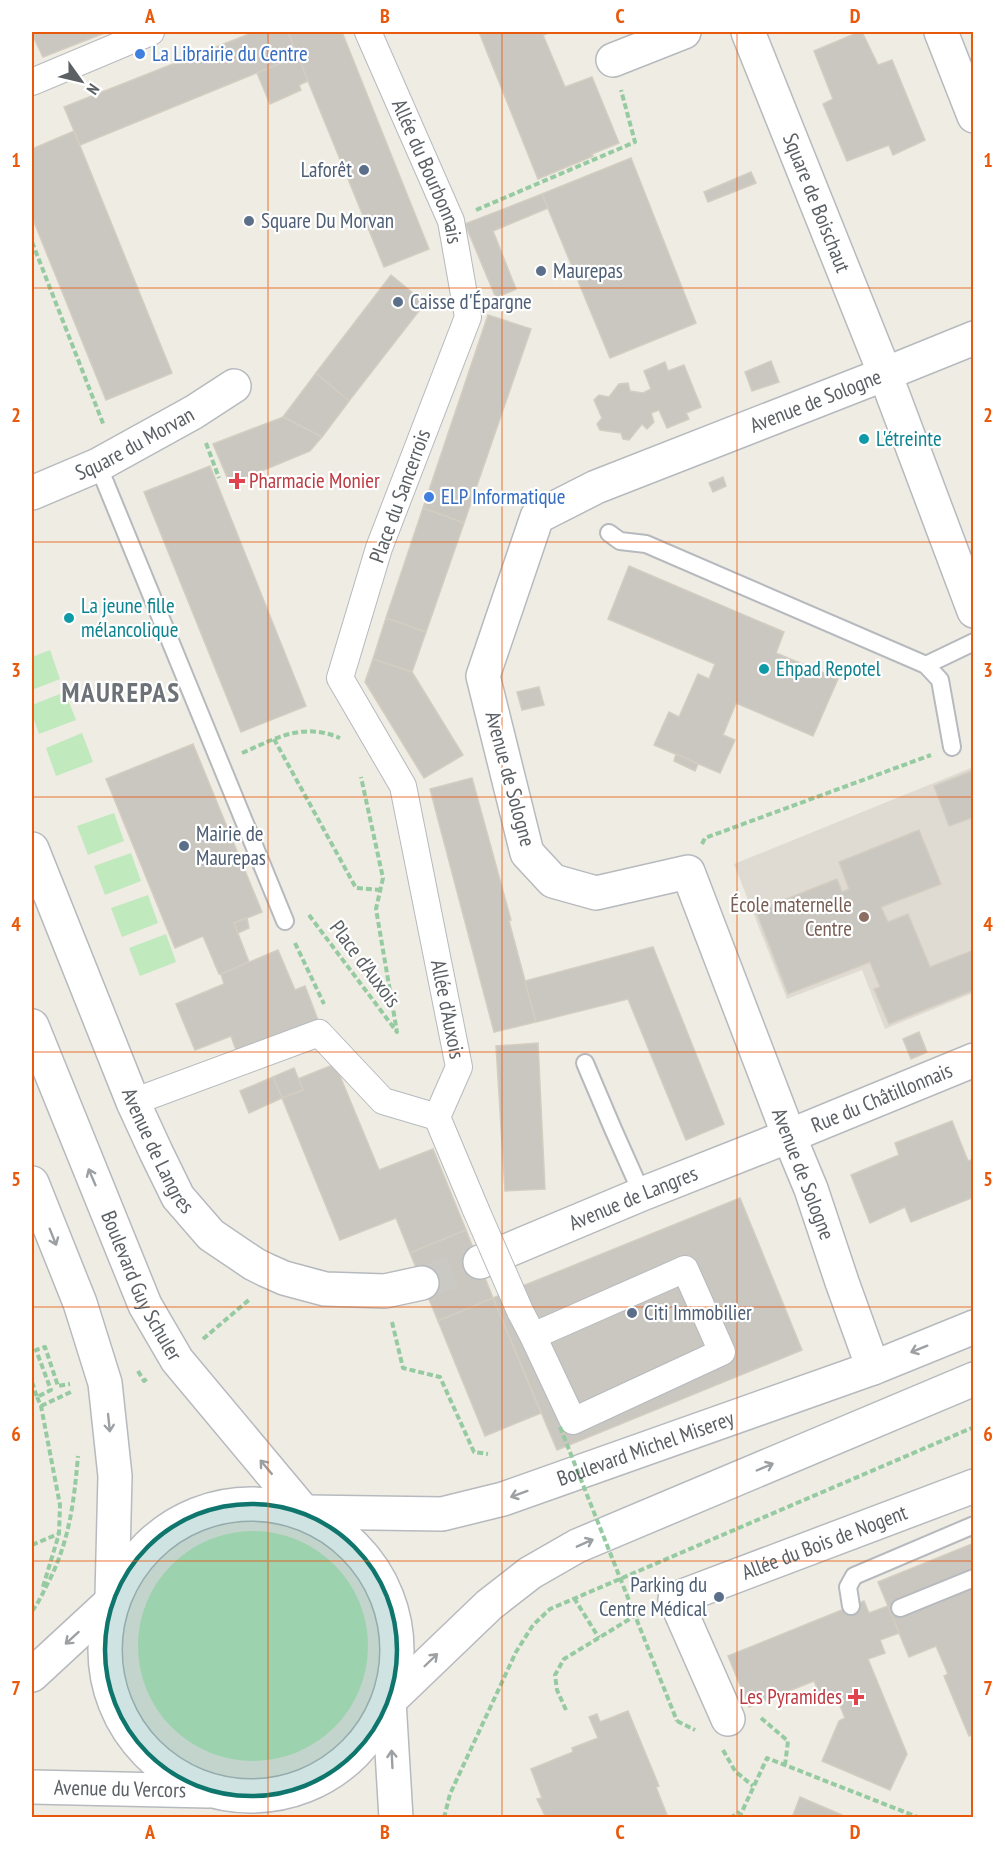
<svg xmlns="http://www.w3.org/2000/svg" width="1005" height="1849" font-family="'PT Sans Narrow',sans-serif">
  <rect width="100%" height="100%" fill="#efece3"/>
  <polygon fill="#dfdbd2" points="973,767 973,993 885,1029 862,970 787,999 734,864"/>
  <g fill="#c0e9be">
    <polygon points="50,650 60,679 32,690 32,657"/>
    <polygon points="65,692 76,720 39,734 32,714 32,705"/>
    <polygon points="82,733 93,762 56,776 46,748"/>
    <polygon points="114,813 124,841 88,855 77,826"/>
    <polygon points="131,853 141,881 105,895 94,866"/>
    <polygon points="148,895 158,923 122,937 111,908"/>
    <polygon points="166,934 176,962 140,976 129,948"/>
    <circle cx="253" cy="1646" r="115"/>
  </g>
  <g fill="#cac6c0" stroke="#d4cdc1" stroke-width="1.5">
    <polygon points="36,32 107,32 43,57 32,34"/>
    <polygon points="254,32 288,32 298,56 80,145 64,107"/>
    <polygon points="288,32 342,32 429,249 384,267"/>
    <polygon points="479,32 552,32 543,35 565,87 592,77 619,143 592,154 593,156 538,179"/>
    <polygon points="859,32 862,32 878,65 892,60 925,140 893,155 889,145 847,161 823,104 833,99 814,51"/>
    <polygon points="298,56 308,81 299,85 301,90 270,104 257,73"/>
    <polygon points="74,131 172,373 106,400 32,217 32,149"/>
    <polygon points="631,158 696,323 610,358 542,194"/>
    <polygon points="751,172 756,183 708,202 704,192"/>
    <polygon points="542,194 548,208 493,231 516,289 496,298 465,224"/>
    <polygon points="391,275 425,303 349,401 316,373"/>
    <polygon points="488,315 531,329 464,523 423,508"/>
    <polygon points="771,361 779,382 752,391 745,372"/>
    <polygon points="665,362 668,371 684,365 701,407 686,413 689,419 667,428 659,410 651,413 654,422 647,429 642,424 629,440 623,439 621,433 600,430 597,424 602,418 594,400 599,395 609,397 619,384 628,383 630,391 643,393 651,389 644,371"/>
    <polygon points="316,373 349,401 322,437 283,417"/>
    <polygon points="283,417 322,437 310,451 230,484 213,444"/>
    <polygon points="210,466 306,706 241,732 144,492"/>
    <polygon points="723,477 726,486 713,492 709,483"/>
    <polygon points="423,508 464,523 426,632 386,618"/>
    <polygon points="629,566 784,632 776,653 838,679 813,736 736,703 723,735 735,740 720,773 654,745 669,712 679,717 698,674 709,679 715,664 608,619"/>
    <polygon points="386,618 426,632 412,672 373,659"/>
    <polygon points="373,659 412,672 463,755 424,778 365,682"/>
    <polygon points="539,687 544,705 522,710 517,692"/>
    <polygon points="193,744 262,912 234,923 249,962 221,974 219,974 203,936 175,948 106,779"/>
    <polygon points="676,754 698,764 695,771 674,761"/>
    <polygon points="974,770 974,817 949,826 934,786"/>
    <polygon points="472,778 511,920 509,921 536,1022 494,1032 430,789"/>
    <polygon points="919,830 941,884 881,907 888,922 908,914 930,967 974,950 974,990 889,1024 874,989 880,987 870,962 788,994 756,911 837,879 842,892 849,889 839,862"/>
    <polygon points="247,918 249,928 238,933 234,923"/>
    <polygon points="653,947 724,1124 686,1140 628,999 536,1022 525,981"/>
    <polygon points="278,950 295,990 305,986 318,1020 237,1053 231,1036 195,1050 176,1004 224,984 221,974"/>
    <polygon points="919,1032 927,1052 911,1059 903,1039"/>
    <polygon points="538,1043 545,1189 505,1191 496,1046"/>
    <polygon points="335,1064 379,1170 433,1149 466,1230 410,1253 396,1218 340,1240 282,1098 303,1090 298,1079"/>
    <polygon points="294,1068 303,1090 282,1098 273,1077"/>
    <polygon points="273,1077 282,1098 249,1113 240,1091"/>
    <polygon points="952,1121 968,1161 974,1159 974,1197 911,1222 905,1207 870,1223 851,1175 899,1155 895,1143"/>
    <polygon points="740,1198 802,1350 557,1450 493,1298"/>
    <polygon points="466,1230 493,1298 438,1321 410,1253"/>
    <polygon points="493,1298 541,1413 485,1436 438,1321"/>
    <polygon points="974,1543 974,1734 969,1736 944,1676 948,1674 936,1646 909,1657 878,1582"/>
    <polygon points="864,1601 869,1613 888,1606 899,1633 880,1640 885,1653 868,1659 907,1754 890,1790 822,1761 839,1721 845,1718 838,1701 819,1693 814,1681 749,1707 728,1656"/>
    <polygon points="628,1711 659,1786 656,1787 667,1815 661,1818 546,1818 537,1799 542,1798 531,1769 573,1752 572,1748 598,1738 589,1717 597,1714 600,1722"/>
    <polygon points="800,1797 842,1815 841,1818 792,1818"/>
  </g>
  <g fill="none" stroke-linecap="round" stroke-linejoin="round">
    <polyline stroke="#cac9c4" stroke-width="33" stroke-dasharray="33 16" stroke-linecap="butt" points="422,1283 480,1262"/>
    <defs>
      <g id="service">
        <polyline points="98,465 285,921"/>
        <polyline points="609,533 620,541 646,544 926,665 940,680 952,747"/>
        <polyline points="926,665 974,642"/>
        <polyline points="585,1063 613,1129 642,1194"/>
        <polyline points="851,1606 848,1587 854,1576 974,1525"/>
        <polyline points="900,1608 974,1578"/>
      </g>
      <g id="pedestrian">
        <path id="s1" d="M 368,32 L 451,221 L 468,317 L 379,548 L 340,678 L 403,786 L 459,1067 L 437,1117 L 476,1210"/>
        <polyline points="32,82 151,32"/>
        <polyline points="133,1102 319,1033 383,1101 437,1117"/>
        <polyline points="520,1311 533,1336 573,1421 722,1352 685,1269 533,1336"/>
      </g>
      <g id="minor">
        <path id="s2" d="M 748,32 L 885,374 L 974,611"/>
        <polyline points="941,32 974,116"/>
        <polyline points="613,60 684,32"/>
        <path id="s3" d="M 32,493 L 98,465 L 194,412 L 234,386"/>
        <path id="s4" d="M 32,849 L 133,1102 L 156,1152 L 178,1197 L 211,1235 L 254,1264 L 266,1270 L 284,1278 L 325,1289 L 385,1291 L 422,1283"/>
        <path id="s5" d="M 480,1262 L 642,1194 L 789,1136 L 974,1060"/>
        <path id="s6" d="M 873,1368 L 842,1282 L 811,1189 L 789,1136 L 688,872 L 596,893 L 553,881 L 527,853 L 483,676 L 537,517 L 596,487 L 885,374 L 974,338"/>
        <polyline points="32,1675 112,1601"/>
        <path id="s7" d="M 728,1719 L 675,1599 L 974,1486"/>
        <path id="s8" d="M 32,1787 L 208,1791"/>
      </g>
      <g id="tertiary">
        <path id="s9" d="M 32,1026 L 145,1305 L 177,1360 L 304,1512"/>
        <polyline points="32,1183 80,1303 105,1383 115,1476 112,1596"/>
        <circle cx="251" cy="1650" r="146"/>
        <path id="s10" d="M 306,1512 L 442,1514 L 503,1499 L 873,1368 L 974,1327"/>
        <polyline points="389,1701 489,1605 530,1573 577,1546 974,1379"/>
        <polyline points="389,1701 396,1818"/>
      </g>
    </defs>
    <use href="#service" stroke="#b6babe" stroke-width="20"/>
    <use href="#pedestrian" stroke="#b6babe" stroke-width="28"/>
    <use href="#minor" stroke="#b6babe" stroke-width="36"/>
    <use href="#tertiary" stroke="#b6babe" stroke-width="36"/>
    <g stroke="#96cba2" stroke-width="4" stroke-dasharray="6 3" stroke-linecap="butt">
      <polyline points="476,210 635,142 621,90"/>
      <polyline points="32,242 104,426"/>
      <polyline points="206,443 219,478"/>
      <polyline points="274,739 356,888 380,890"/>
      <path d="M 242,753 C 277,738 302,722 340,738"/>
      <polyline points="702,844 705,838 931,755"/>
      <polyline points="309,915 397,1032 376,909 383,878 361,777"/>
      <polyline points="295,943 324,1004"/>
      <polyline points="392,1322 403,1368 440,1377 474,1452 488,1454"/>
      <polyline points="203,1339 250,1299"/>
      <polyline points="138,1371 144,1381 148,1378"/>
      <polyline points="32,1382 37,1397 51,1390 36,1350 45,1347 58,1386 70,1384"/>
      <polyline points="37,1397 41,1406 60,1505 59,1534 42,1590"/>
      <polyline points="41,1406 73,1391"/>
      <polyline points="32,1545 58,1534"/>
      <polyline points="574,1598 599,1638"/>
      <path d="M 32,1611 C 40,1601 44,1590 50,1579 C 70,1538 74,1501 78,1456"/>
      <polyline points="566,1710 557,1690 555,1675 564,1659 638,1614 646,1611"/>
      <polyline points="761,1718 788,1741 785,1765"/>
      <polyline points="677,1721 695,1730"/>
      <polyline points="723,1750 735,1771 753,1786"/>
      <polyline points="444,1818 450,1794 516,1652 533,1625 550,1609 974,1427"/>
      <polyline points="730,1818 740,1812"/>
      <polyline points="739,1818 767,1758 920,1818"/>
    </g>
    <use href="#service" stroke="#fff" stroke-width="16"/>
    <use href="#pedestrian" stroke="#fff" stroke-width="26"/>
    <use href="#minor" stroke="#fff" stroke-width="33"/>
    <use href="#tertiary" stroke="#fff" stroke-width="33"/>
    <defs>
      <polyline id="pedestrian-bridge" points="476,1210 520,1311"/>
    </defs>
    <use href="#pedestrian-bridge" stroke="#b6babe" stroke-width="28" stroke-linecap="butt"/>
    <polyline stroke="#96cba2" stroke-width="4" stroke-dasharray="6 3" stroke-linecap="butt" points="560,1427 677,1721"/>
    <use href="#pedestrian-bridge" stroke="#fff" stroke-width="26"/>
  </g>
  <defs><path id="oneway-shaft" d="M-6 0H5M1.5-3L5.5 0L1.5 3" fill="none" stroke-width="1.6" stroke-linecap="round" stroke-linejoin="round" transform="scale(1.5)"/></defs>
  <g stroke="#9da0a3">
    <use href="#oneway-shaft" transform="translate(92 1177) rotate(-113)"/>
    <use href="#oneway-shaft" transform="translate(53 1237) rotate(68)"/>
    <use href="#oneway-shaft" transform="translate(919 1349) rotate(158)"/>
    <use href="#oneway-shaft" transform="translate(109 1423) rotate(84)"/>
    <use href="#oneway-shaft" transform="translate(266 1467) rotate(-130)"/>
    <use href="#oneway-shaft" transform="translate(765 1467) rotate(-23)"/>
    <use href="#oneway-shaft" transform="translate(519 1494) rotate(160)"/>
    <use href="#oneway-shaft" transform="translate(585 1543) rotate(-24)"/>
    <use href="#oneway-shaft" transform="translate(72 1638) rotate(138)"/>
    <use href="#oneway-shaft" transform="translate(431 1660) rotate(-44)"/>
    <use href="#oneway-shaft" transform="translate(392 1759) rotate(-93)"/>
  </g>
  <path fill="#0f766e" fill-opacity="0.2" stroke="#0f766e" stroke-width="4.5" stroke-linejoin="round" d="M105 1650a146 146 0 1 1 292 0a146 146 0 1 1-292 0Z"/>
  <path fill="none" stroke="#e8590c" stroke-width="1.5" stroke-opacity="0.55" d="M 268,32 L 268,1818M 502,32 L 502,1818M 737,32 L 737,1818M 32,288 L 974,288M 32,542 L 974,542M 32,797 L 974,797M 32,1052 L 974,1052M 32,1307 L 974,1307M 32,1561 L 974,1561"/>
  <g fill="#3f7fe0" stroke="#fff" stroke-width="2">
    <circle cx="140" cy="54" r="6"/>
    <circle cx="429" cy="497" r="6"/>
  </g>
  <g fill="#5c6f8a" stroke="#fff" stroke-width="2">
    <circle cx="364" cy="170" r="6"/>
    <circle cx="249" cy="221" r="6"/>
    <circle cx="541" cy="271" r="6"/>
    <circle cx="398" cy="302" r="6"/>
    <circle cx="184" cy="846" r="6"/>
    <circle cx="632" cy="1313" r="6"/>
    <circle cx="719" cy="1597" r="6"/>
  </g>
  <g fill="#0f9aa8" stroke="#fff" stroke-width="2">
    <circle cx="864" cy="439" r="6"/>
    <circle cx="69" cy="618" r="6"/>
    <circle cx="764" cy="669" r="6"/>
  </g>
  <g fill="#e0444e" stroke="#fff" stroke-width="2">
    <path d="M234 472h6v6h6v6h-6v6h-6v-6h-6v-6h6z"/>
    <path d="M853 1688h6v6h6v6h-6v6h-6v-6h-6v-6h6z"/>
  </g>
  <circle fill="#8d6e63" stroke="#fff" stroke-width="2" cx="864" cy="917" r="6"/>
  <g text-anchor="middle" stroke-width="4.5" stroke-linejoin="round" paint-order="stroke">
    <g font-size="21" fill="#366cbe" stroke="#fff" text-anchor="start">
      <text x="152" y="61">La Librairie du Centre</text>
      <text x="441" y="504">ELP Informatique</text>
    </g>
    <g font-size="21" fill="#4e5e75" stroke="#fff" text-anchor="start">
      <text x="352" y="177" text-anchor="end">Laforêt</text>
      <text x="261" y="228">Square Du Morvan</text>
      <text x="553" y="278">Maurepas</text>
      <text x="410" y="309">Caisse d'Épargne</text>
      <text x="196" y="841">Mairie de<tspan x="196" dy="24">Maurepas</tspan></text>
      <text x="644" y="1320">Citi Immobilier</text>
      <text x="707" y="1592" text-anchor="end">Parking du<tspan x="707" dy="24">Centre Médical</tspan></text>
    </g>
    <g font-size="21" fill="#5b6065" stroke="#fff">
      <text dy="7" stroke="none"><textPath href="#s1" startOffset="152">Allée du Bourbonnais</textPath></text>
      <text dy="7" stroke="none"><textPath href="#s2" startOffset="184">Square de Boischaut</textPath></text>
      <text dy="7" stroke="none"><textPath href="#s6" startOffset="1359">Avenue de Sologne</textPath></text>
      <text dy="7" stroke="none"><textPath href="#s3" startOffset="114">Square du Morvan</textPath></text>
      <text transform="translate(400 496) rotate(-70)" y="7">Place du Sancerrois</text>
      <text transform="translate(510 779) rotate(75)" y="7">Avenue de Sologne</text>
      <text transform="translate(365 964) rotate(53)" y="7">Place d'Auxois</text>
      <text dy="7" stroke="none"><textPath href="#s1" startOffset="1040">Allée d'Auxois</textPath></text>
      <text dy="7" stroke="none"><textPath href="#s5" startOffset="434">Rue du Châtillonnais</textPath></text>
      <text dy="7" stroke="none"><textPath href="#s4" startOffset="327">Avenue de Langres</textPath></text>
      <text transform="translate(803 1174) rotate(69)" y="7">Avenue de Sologne</text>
      <text dy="7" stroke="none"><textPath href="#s5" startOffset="166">Avenue de Langres</textPath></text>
      <text dy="7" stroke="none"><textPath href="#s9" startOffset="282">Boulevard Guy Schuler</textPath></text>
      <text dy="7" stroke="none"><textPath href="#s10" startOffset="350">Boulevard Michel Miserey</textPath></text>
      <text dy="7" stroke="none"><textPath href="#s7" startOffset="291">Allée du Bois de Nogent</textPath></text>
      <text dy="7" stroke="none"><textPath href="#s8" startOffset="88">Avenue du Vercors</textPath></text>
    </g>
    <g font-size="21" fill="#0d838f" stroke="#fff" text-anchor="start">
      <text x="876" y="446">L'étreinte</text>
      <text x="81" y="613">La jeune fille<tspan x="81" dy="24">mélancolique</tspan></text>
      <text x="776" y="676">Ehpad Repotel</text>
    </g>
    <g font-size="21" fill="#be3a42" stroke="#fff" text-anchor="start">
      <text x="249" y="488">Pharmacie Monier</text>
      <text x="842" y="1704" text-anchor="end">Les Pyramides</text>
    </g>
    <g font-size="21" fill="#785e54" stroke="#fff" text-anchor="end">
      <text x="852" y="912">École maternelle<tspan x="852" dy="24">Centre</tspan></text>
    </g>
    <g font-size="27" font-weight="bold" letter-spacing="1.5" fill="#6c7277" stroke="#fff">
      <text x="121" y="702">MAUREPAS</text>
    </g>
  </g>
  <rect width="1005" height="1849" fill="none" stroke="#ffffff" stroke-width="66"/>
  <g transform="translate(81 81) rotate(124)" stroke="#ffffff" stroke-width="4.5" paint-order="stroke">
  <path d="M0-4.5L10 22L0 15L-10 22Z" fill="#5b6065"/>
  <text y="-9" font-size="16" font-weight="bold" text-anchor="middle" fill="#5b6065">N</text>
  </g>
  <rect x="33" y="33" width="939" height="1783" fill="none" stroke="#e8590c" stroke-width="2"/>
  <g font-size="20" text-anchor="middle" font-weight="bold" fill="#e8590c">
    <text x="150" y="23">A</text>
    <text x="385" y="23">B</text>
    <text x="620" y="23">C</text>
    <text x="855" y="23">D</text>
    <text x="16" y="167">1</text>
    <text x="988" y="167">1</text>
    <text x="16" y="422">2</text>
    <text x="988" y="422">2</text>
    <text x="16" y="677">3</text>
    <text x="988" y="677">3</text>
    <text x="16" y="931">4</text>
    <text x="988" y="931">4</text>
    <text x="16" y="1186">5</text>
    <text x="988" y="1186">5</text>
    <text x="16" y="1441">6</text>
    <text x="988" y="1441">6</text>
    <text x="16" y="1695">7</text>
    <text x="988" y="1695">7</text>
    <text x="150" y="1839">A</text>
    <text x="385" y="1839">B</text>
    <text x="620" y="1839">C</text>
    <text x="855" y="1839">D</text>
  </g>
</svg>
